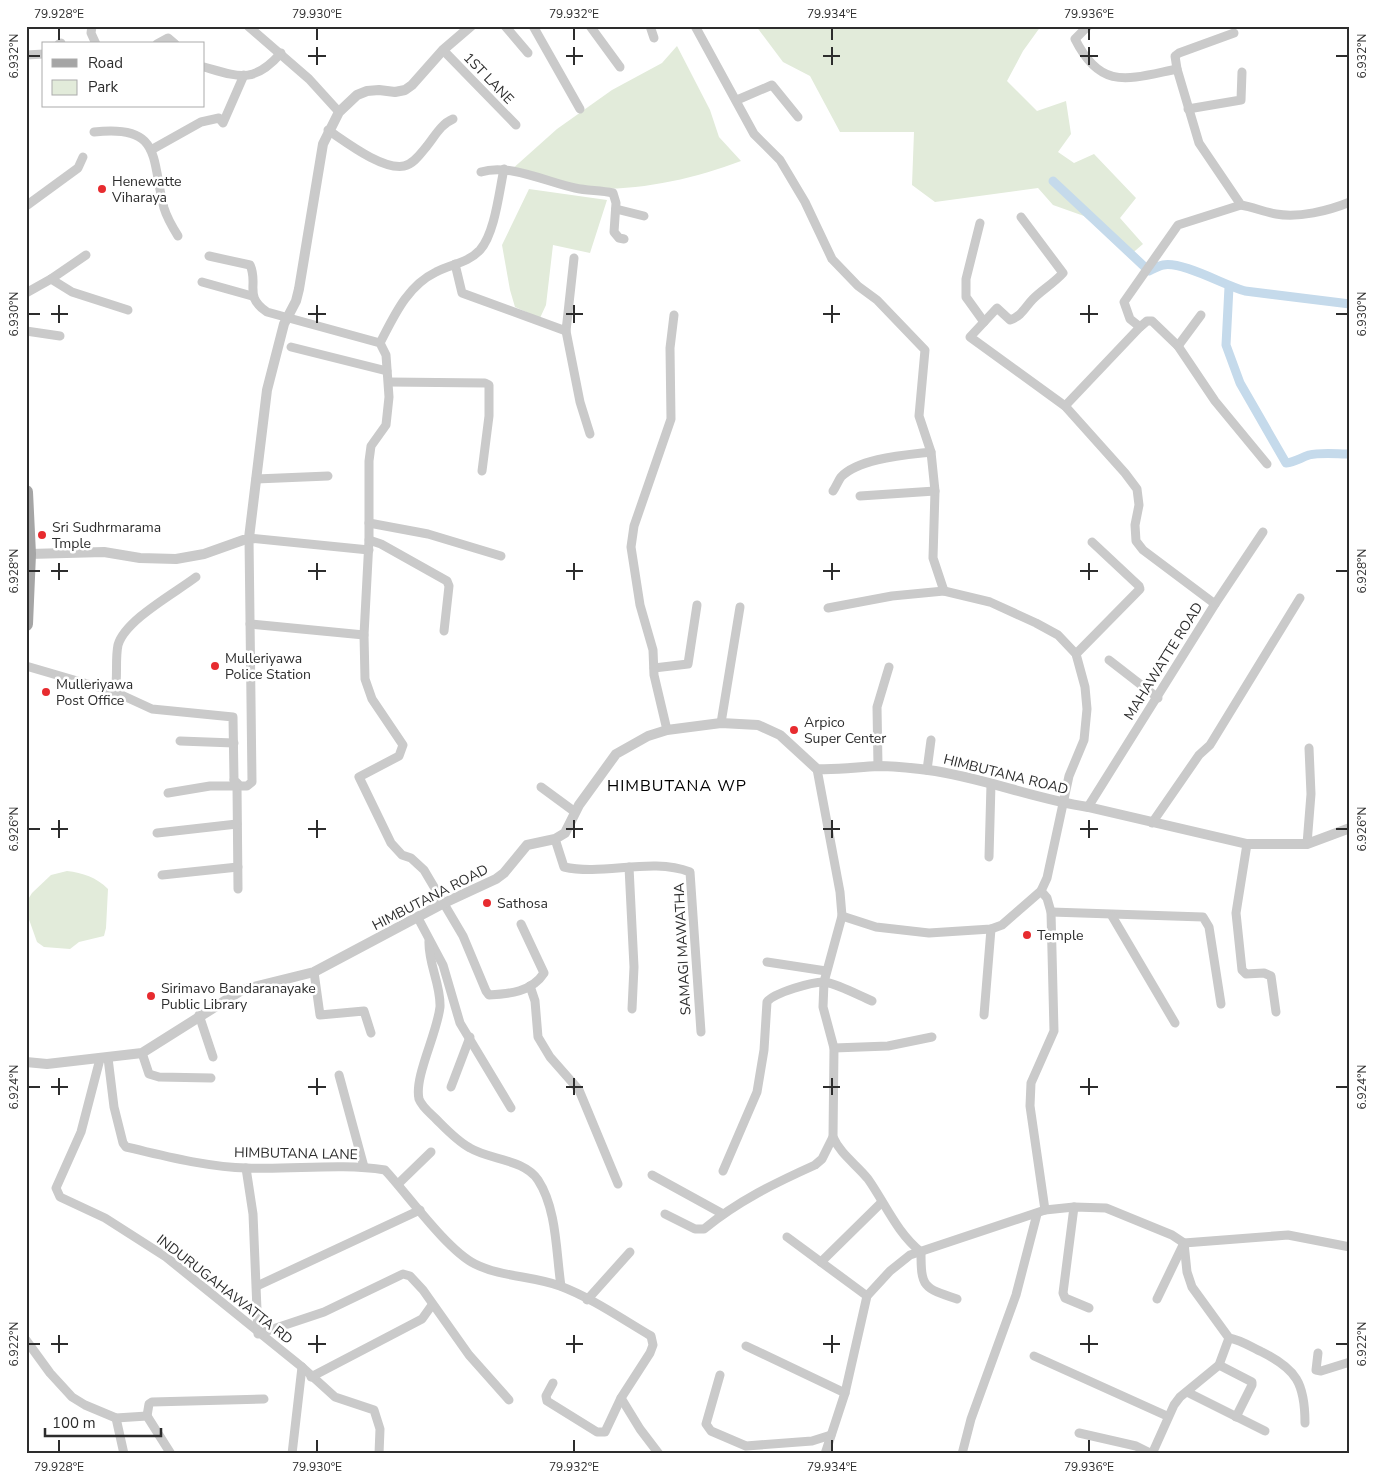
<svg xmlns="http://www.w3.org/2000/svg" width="1376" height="1480" font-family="'Nunito Sans',sans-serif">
  <rect width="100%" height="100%" fill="#fff"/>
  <g fill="#e2ebda">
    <polygon points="756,26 1041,26 1023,51 1007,81 1037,111 1066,101 1071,134 1058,152 1074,163 1094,154 1136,198 1120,218 1143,244 1129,256 1084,216 1053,205 1038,188 935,202 912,185 914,132 840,132 810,76 783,62"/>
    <path d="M 677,46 L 710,110 L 719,137 L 741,161 C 686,182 623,194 565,187 C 547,186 527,176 510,171 L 557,129 L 612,90 L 662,63 Z"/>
    <polygon points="529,189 607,200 590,253 553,245 546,305 540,318 515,307 510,290 502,245"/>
    <path d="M 67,871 C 83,873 96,877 108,889 L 106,928 L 104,936 L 79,942 L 70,949 L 44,947 L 37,942 L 26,911 L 27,901 L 32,893 L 51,875 Z"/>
  </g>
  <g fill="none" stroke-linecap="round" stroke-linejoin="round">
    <g stroke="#c5daeb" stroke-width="9">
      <path d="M 1053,181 L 1149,271 C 1153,269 1158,266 1163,265 C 1182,261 1224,285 1245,291 L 1350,304"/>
      <path d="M 1229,287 L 1226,345 L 1240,383 L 1286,463 C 1295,462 1300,458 1309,455 C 1321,452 1337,454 1350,454"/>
    </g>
    <g stroke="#cacaca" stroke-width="9">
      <polyline points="92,26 91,33 96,44"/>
      <polyline points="248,26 309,79 339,112"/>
      <polyline points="505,26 528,53"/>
      <polyline points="533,26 580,109"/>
      <polyline points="590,26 620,67"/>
      <polyline points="650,26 654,38"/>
      <polyline points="695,26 754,134 780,160 805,202 832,259 858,286 877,300 925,350 919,416 931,452 935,491 933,558 944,591"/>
      <path d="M 1088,26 L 1075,39 C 1101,91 1128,79 1177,69 L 1199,143 L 1241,205 C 1253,207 1264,212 1276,214 C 1299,218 1328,211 1350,202"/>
      <polyline points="59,44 61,43"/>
      <polyline points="157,44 168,38 175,44"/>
      <polyline points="443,50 516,125"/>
      <polyline points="26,55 44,54"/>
      <path d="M 204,67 C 239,77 254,84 281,53"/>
      <polyline points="1177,69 1175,56 1179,53 1234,33"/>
      <polyline points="737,100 772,85 798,117"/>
      <polyline points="1188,109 1241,100 1242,72"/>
      <path d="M 328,130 C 346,142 382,170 404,166 C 414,164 421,153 427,146 C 435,136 441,124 453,119"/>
      <path d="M 94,132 C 163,124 151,159 164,208 C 167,218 173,228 178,236"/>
      <polyline points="151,150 201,122 219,118 223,123 244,75"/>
      <path d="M 481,172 C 508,163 547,182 575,188 C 588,191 600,190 613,193 L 616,203 L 614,232 L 619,238 L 624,239"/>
      <polyline points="26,206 78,168 83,157"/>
      <polyline points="616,209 644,216"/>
      <polyline points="980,223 966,279 966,297 984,322 970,337 1065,406 1125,473 1137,489 1139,505 1135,525 1136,541 1143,550 1215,604 1088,807"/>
      <path d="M 209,256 L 250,265 C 259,284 243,296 267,312 L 380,343 L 386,355 L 389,397 L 386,425 L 371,446 L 369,461 L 369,540 L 364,635 L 365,679 L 372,699 L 403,745 L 399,756 L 359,777 L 391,843 L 402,855 L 411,858 L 424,870 L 463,936 L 486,991 L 489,995 C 509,994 532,992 544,973 L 521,924"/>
      <polyline points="455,264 462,293 566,331 574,258"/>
      <polyline points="51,279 72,292 128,310"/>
      <polyline points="202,282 252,296"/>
      <polyline points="26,293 51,279 86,255"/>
      <path d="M 984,322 L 997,308 L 1010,320 C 1022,316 1025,307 1033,299 C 1042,290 1054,283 1063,273 L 1021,217"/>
      <polyline points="1140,327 1147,321 1152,321 1178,346 1215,401 1267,464"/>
      <polyline points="26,331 60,336"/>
      <polyline points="566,331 580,402 590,434"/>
      <path d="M 380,343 C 394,316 407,286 436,272 C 451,264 468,263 480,250 C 495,233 499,192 504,169"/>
      <polyline points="1178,346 1201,315"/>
      <polyline points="291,347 387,371"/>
      <polyline points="389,382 485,383 489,385 489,416 482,471"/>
      <polyline points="1065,406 1140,327 1130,319 1124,302 1178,225 1241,205"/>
      <polyline points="256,479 328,476"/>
      <path d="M 833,491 C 836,487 838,481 841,477 C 859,458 906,455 931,452"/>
      <polyline points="860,496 935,491"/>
      <polyline points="369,523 428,534 501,556"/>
      <polyline points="369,540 381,544 447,581 449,586 444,631"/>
      <polyline points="1215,604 1263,532"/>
      <polyline points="828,608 892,596 944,591 990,602 1036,623 1058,635 1076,654 1085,687 1087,709 1084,740 1069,776 1047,878 1041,891 1047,898 1051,912 1054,1031 1031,1083 1030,1106 1045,1210"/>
      <polyline points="250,624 364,635"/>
      <polyline points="1076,654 1140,589 1139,586 1092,542"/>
      <polyline points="1109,660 1158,698"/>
      <polyline points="26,666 115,692 152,709 233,717 234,780 240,786 247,786 252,782 249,538 369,550"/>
      <polyline points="654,668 688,664 697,605"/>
      <path d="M 115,692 C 118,677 115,659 118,645 C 125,620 175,593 196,577"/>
      <polyline points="721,723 740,607"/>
      <polyline points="667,730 654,675 653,650 640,605 631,547 634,526 671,419 670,348 674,315"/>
      <polyline points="180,741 234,743"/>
      <polyline points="878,766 877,707 889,667"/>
      <path d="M 817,769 L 840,892 L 842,916 L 824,982 L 823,1007 L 834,1048 L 833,1137 C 841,1155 856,1164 868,1179 C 885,1203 897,1233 921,1252"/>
      <polyline points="927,770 931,740"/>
      <polyline points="234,780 237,786 238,889"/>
      <polyline points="541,787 575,812"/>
      <polyline points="168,793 210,786 237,786"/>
      <polyline points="1152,823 1199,755 1210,745 1300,598"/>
      <polyline points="157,833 237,824"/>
      <path d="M 555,839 L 564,867 C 604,876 651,857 690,872 L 701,1032"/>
      <polyline points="1247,844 1236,913 1242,970 1246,974 1264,973 1271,976 1276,1012"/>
      <polyline points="1307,844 1311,794 1309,748"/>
      <polyline points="989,857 991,784"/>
      <polyline points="629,867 634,967 632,1009"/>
      <polyline points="162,875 238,867"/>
      <polyline points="1051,912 1203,917 1209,927 1221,1004"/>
      <polyline points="842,916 876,927 929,933 991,929 1002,925 1041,891"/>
      <polyline points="1112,916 1175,1023"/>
      <polyline points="418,918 443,965 460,1023 511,1108"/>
      <path d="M 429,941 C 428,964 441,984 440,1007 C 437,1034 414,1077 419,1099 C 422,1107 430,1113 436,1119 C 447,1130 457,1141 470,1148 C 490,1160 524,1159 538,1180 C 557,1209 556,1253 561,1286"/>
      <polyline points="767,962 826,971"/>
      <polyline points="314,972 320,1015 364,1011 371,1033"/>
      <polyline points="530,986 535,1001 538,1037 550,1057 579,1090 618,1184"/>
      <polyline points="199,1015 213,1057"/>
      <polyline points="984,1015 991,929"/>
      <polyline points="834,1048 888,1046 932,1037"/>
      <polyline points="142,1053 149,1074 159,1077 211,1078"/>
      <path d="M 108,1058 L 114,1107 L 123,1143 L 126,1147 C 166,1156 206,1167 247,1168 C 293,1170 340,1163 385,1170 C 408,1195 447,1250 475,1264 C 501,1277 533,1276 560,1286 C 592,1298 622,1319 651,1336 L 653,1345 L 650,1353 L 621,1398 L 605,1432 L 597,1432 L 547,1401 L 546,1396 L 553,1383"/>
      <polyline points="100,1059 81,1132 56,1188 60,1197 105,1218 166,1257 302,1367 335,1397 374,1410 380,1429 379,1454"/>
      <polyline points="339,1075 364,1167"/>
      <polyline points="451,1087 470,1037"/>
      <polyline points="246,1168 253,1214 258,1334 324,1312 403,1274 410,1276 423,1290 469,1355 509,1400"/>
      <path d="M 723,1171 L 757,1092 L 764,1050 L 767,1002 C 773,993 814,981 825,982 C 840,985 858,995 872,1001"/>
      <polyline points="652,1175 723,1214"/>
      <polyline points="398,1184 431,1152"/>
      <polyline points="1074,1207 1063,1293 1065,1298 1089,1308"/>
      <path d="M 665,1214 L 695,1229 L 704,1229 C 738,1201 775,1183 815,1165 L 822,1159 L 833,1137"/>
      <polyline points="787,1237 867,1296"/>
      <path d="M 921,1252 C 921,1287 923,1288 957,1299"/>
      <polyline points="821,1262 882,1202"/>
      <polyline points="257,1286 420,1210"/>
      <polyline points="1157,1299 1184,1243"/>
      <polyline points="587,1300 630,1252"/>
      <path d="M 1229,1338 C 1241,1340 1251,1347 1262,1352 C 1296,1369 1305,1383 1305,1423"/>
      <polyline points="26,1340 50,1373 72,1397 85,1405 116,1418 147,1416 171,1454"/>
      <polyline points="746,1346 845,1393"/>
      <polyline points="1318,1353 1316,1370 1321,1371 1350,1362"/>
      <polyline points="1034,1356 1167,1416"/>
      <polyline points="1219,1365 1252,1382 1252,1385 1236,1417"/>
      <polyline points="720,1375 706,1424 711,1431 746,1446 812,1441 831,1435"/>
      <polyline points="311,1377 422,1319 432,1305"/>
      <polyline points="1187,1392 1265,1431"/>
      <polyline points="621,1398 640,1429 659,1454"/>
      <polyline points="147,1416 149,1404 152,1402 264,1399"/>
      <polyline points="116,1418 124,1454"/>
      <polyline points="1079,1433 1136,1446 1152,1454 1174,1405 1180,1397 1219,1365 1229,1338 1192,1287 1187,1272 1184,1243"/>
      <polyline points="292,1454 302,1367"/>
      <polyline points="825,1454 845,1393 867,1296 890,1271 910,1255 1045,1210 1074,1207 1106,1208 1172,1235 1184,1243 1288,1235 1350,1247"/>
      <polyline points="962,1454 971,1419 1016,1295 1037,1214"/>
    </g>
    <g stroke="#cacaca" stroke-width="10">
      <polyline points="29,554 104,552 140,558 176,559 204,554 249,538 267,390 284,324 296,301 299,289 323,144 339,112 357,95 367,91 379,90 395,92 405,90 412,85 443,50 471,26"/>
      <path d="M 26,1062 L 47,1064 L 142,1053 L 242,990 L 314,972 L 442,904 L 496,879 L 504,873 L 527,845 L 555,839 L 565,833 L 579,805 L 616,754 L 648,736 L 667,730 L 721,723 L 758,725 L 780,735 L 817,769 C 838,770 857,767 878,766 C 894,766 912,768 928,770 C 982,777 1034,799 1088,807 L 1247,844 L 1307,844 L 1350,828"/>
    </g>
    <polyline stroke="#a5a5a5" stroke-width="14" points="26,492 29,554 26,624"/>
  </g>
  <path fill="none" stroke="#2d2d2d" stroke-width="2" d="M 59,28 L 59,40M 317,28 L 317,40M 574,28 L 574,40M 832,28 L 832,40M 1089,28 L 1089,40M 317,47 L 317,65M 574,47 L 574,65M 832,47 L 832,65M 1089,47 L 1089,65M 28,56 L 40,56M 308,56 L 326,56M 566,56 L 583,56M 823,56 L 840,56M 1080,56 L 1098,56M 1336,56 L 1348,56M 59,305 L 59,323M 317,305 L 317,323M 574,305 L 574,323M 832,305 L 832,323M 1089,305 L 1089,323M 28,314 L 40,314M 51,314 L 68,314M 308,314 L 326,314M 566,314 L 583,314M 823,314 L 840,314M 1080,314 L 1098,314M 1336,314 L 1348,314M 59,563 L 59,580M 317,563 L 317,580M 574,563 L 574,580M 832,563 L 832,580M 1089,563 L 1089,580M 28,571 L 40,571M 51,571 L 68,571M 308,571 L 326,571M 566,571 L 583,571M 823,571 L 840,571M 1080,571 L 1098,571M 1336,571 L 1348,571M 59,820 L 59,838M 317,820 L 317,838M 574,820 L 574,838M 832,820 L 832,838M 1089,820 L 1089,838M 28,829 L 40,829M 51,829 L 68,829M 308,829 L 326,829M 566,829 L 583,829M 823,829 L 840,829M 1080,829 L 1098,829M 1336,829 L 1348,829M 59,1078 L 59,1095M 317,1078 L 317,1095M 574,1078 L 574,1095M 832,1078 L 832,1095M 1089,1078 L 1089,1095M 28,1087 L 40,1087M 51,1087 L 68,1087M 308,1087 L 326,1087M 566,1087 L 583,1087M 823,1087 L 840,1087M 1080,1087 L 1098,1087M 1336,1087 L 1348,1087M 59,1335 L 59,1353M 317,1335 L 317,1353M 574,1335 L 574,1353M 832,1335 L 832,1353M 1089,1335 L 1089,1353M 28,1344 L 40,1344M 51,1344 L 68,1344M 308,1344 L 326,1344M 566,1344 L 583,1344M 823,1344 L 840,1344M 1080,1344 L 1098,1344M 1336,1344 L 1348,1344M 59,1440 L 59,1452M 317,1440 L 317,1452M 574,1440 L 574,1452M 832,1440 L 832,1452M 1089,1440 L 1089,1452"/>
  <g fill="#e72b2f" stroke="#fff" stroke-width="2">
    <circle cx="102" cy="189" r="5"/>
    <circle cx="42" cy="535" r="5"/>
    <circle cx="215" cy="666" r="5"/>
    <circle cx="46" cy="692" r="5"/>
    <circle cx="794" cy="730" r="5"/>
    <circle cx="487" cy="903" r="5"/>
    <circle cx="1027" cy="935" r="5"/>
    <circle cx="151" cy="996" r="5"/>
  </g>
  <g text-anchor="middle" stroke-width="5" stroke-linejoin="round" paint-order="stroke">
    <g font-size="14" fill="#2d2d2d" stroke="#fff">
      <text transform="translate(489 78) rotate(46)" y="5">1ST LANE</text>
      <text transform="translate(1163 661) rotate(-58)" y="5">MAHAWATTE ROAD</text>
      <text transform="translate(1006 774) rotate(14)" y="5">HIMBUTANA ROAD</text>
      <text transform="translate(430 897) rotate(-27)" y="5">HIMBUTANA ROAD</text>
      <text transform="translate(682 949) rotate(-93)" y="5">SAMAGI MAWATHA</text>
      <text transform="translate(296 1153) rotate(1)" y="5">HIMBUTANA LANE</text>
      <text transform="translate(225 1289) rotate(38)" y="5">INDURUGAHAWATTA RD</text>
    </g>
    <g font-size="14" fill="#2d2d2d" stroke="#fff" text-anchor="start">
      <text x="112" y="186">Henewatte<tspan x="112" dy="16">Viharaya</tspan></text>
      <text x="52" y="532">Sri Sudhrmarama<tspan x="52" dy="16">Tmple</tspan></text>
      <text x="225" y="663">Mulleriyawa<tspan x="225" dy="16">Police Station</tspan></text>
      <text x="56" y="689">Mulleriyawa<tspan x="56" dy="16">Post Office</tspan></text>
      <text x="804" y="727">Arpico<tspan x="804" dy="16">Super Center</tspan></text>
      <text x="497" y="908">Sathosa</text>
      <text x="1037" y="940">Temple</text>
      <text x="161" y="993">Sirimavo Bandaranayake<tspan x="161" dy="16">Public Library</tspan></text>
    </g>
    <g font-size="16" letter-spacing="1" fill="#000" stroke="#fff">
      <text x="677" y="791">HIMBUTANA WP</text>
    </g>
  </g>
  <rect width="1376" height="1480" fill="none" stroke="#ffffff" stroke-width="55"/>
  <rect x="42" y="42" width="162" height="65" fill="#ffffff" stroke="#ababab"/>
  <rect x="52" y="59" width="25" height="8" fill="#a5a5a5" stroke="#ababab"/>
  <text x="88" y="68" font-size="15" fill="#2d2d2d">Road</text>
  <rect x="52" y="80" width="25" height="15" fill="#e2ebda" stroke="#ababab"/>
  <text x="88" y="92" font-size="15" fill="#2d2d2d">Park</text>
  <path d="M45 1428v8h116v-8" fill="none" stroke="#2d2d2d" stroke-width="2.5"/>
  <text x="52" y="1428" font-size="15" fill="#2d2d2d" stroke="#ffffff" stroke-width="4" paint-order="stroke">100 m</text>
  <rect x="28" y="28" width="1320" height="1424" fill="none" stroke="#2d2d2d" stroke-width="2"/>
  <g font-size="12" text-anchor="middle" fill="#2d2d2d">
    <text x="59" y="18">79.928°E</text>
    <text x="317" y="18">79.930°E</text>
    <text x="574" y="18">79.932°E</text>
    <text x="832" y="18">79.934°E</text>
    <text x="1089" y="18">79.936°E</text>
    <text transform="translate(14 56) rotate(-90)" y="4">6.932°N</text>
    <text transform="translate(1362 56) rotate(-90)" y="4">6.932°N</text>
    <text transform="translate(14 314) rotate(-90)" y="4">6.930°N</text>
    <text transform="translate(1362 314) rotate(-90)" y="4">6.930°N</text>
    <text transform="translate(14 571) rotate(-90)" y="4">6.928°N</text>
    <text transform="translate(1362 571) rotate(-90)" y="4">6.928°N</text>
    <text transform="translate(14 829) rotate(-90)" y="4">6.926°N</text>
    <text transform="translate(1362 829) rotate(-90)" y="4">6.926°N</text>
    <text transform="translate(14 1087) rotate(-90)" y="4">6.924°N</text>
    <text transform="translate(1362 1087) rotate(-90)" y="4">6.924°N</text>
    <text transform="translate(14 1344) rotate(-90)" y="4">6.922°N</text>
    <text transform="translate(1362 1344) rotate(-90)" y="4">6.922°N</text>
    <text x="59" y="1471">79.928°E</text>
    <text x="317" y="1471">79.930°E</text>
    <text x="574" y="1471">79.932°E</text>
    <text x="832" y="1471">79.934°E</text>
    <text x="1089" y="1471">79.936°E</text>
  </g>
</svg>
